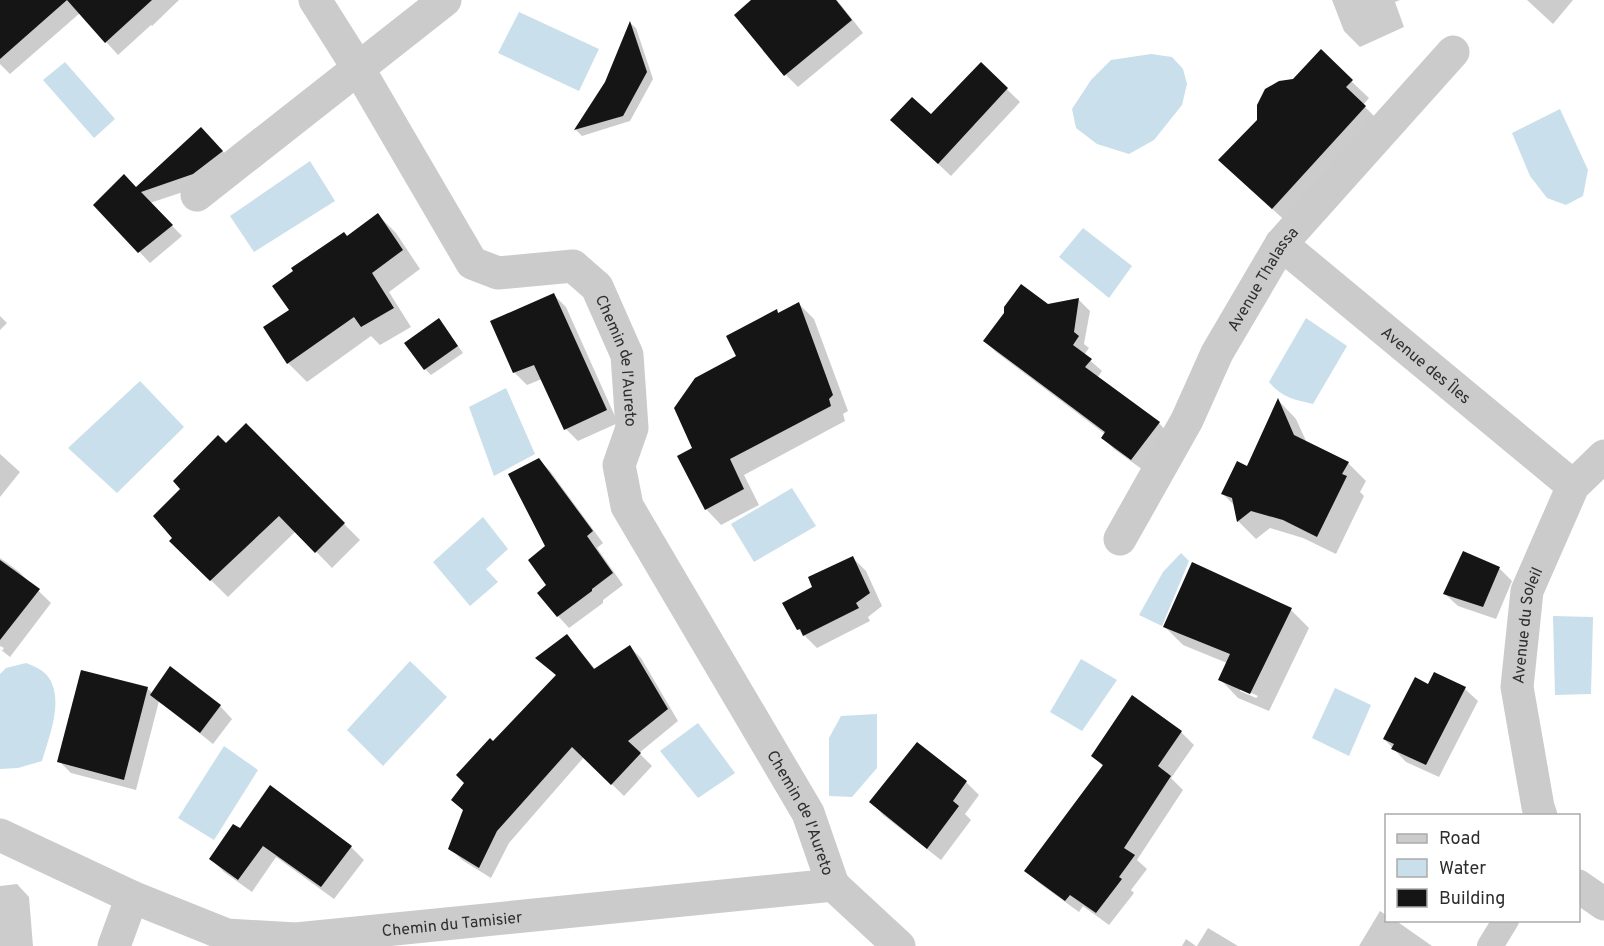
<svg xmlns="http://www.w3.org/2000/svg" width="1604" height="946" font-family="Overpass,sans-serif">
  <rect width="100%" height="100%" fill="#fff"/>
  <g fill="#c9dfeb">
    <polygon points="519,12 599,49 579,91 498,53"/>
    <polygon points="1151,54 1172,57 1183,69 1187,84 1182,105 1154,140 1129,154 1097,144 1076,128 1072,109 1091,80 1111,60"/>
    <polygon points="65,62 115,119 94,138 43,80"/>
    <polygon points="1560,109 1588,170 1583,196 1566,205 1547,198 1530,176 1512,133"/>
    <polygon points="310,161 335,201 254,252 230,216"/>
    <polygon points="1083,228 1132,266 1109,298 1059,257"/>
    <path d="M 1306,318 L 1347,346 L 1313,404 C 1295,400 1281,397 1269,382 Z"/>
    <polygon points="140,381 184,427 117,493 68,448"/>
    <polygon points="506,388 535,454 494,476 469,407"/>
    <polygon points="792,488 816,526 754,562 731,524"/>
    <polygon points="483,517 508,549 486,569 498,582 470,606 433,562"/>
    <polygon points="1181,553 1189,561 1162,626 1139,615 1163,572"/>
    <polygon points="1553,616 1593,617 1591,694 1555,695"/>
    <polygon points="1081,659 1117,680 1082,731 1050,712"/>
    <polygon points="410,661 447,697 383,766 347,730"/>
    <path d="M 26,663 C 34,666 44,670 49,678 C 64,702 49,736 42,761 L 18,768 L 0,769 L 0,674 L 6,668 Z"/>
    <polygon points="1335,688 1371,705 1349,756 1312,738"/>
    <polygon points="877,714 877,768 852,797 829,796 829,738 841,716"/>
    <polygon points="698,723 735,773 698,798 660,751"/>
    <polygon points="224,746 258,770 214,840 178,818"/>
  </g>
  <g fill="#0003" fill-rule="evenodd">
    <polygon points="0,0 179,0 152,26 151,25 118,55 80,13 10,74 0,64"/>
    <polygon points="754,0 837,0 863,33 798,87 785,74"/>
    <polygon points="1332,0 1400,0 1395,2 1404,27 1360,47 1344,31"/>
    <polygon points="1527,0 1573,0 1553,24"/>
    <polygon points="630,23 636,28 653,79 630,121 582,136 576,130 606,83"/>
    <polygon points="981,64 1020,102 951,176 905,133 931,116"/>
    <polygon points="1351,81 1369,98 1363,105 1382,124 1290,225 1237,177"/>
    <polygon points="212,139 232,162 204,185 150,203 182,236 150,263 95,205 137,189"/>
    <polygon points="378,215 396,233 420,269 389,292 411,327 380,345 371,336 307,382 288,363 265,327 291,311"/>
    <polygon points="554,295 566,307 618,423 578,441 566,429 542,379 527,385 514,372"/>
    <polygon points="1079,300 1090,311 1084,344 1089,348 1084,355 1102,371 1097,378 1159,423 1169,434 1143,470 1114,449 1103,438 1105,434 996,352 985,341 1048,306"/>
    <polygon points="799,304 814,319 848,411 843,414 845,421 744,475 759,505 721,525 706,509 694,448 738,356 776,311 779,314"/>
    <polygon points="0,316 7,323 0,330"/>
    <polygon points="439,320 463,353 431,375 425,369"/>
    <polygon points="1279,401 1296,419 1307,443 1348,463 1366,481 1360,492 1364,496 1336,554 1303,538 1270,528 1256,539 1238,521 1235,506 1223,494 1247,468"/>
    <polygon points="246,425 360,540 332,568 296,531 228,597 171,541 225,444"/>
    <polygon points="0,454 20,472 0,497"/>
    <polygon points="539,460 550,471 603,543 597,548 623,585 603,600 603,603 569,628 558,616 548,586 547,547"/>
    <polygon points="0,558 18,571 51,603 10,657 0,649 2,651 4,648 0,646"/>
    <polygon points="853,558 866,571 882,606 868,617 870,621 817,648 798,629 814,588"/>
    <polygon points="1499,568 1512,581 1496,619 1458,606 1445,594"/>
    <path d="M 1291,610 L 1309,628 L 1269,711 L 1238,698 L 1220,679 L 1227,663 L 1183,645 L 1165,627 ZM 1240,688 L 1258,696 L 1256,698 L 1240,691 Z"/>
    <polygon points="567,636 596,670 630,647 641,658 678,721 639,753 652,766 624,796 584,757 509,843 491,878 462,860 450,848 464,811 453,800 493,743 557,676 537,658"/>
    <polygon points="1428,686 1465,689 1478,701 1439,777 1406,762 1384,739"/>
    <polygon points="147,688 153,694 220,706 232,719 213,744 159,701 136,790 71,773 59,761"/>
    <polygon points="1132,697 1181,732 1194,745 1171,778 1183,790 1137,860 1147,869 1131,890 1134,893 1109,925 1083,906 1079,912 1039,883 1026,871 1104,767 1093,756"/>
    <polygon points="918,744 966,782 979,795 965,814 971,820 941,860 883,815 871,802"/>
    <polygon points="240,830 351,847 364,860 334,899 276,857 252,892 224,872 211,859"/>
    <polygon points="17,884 29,897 33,946 0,946 0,886"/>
    <polygon points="1380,911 1386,915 1386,920 1395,920 1432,946 1359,946"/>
    <polygon points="1208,928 1238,946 1197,946"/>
    <polygon points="1186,939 1196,946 1182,946"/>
  </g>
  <g fill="#151515">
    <polygon points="0,0 152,0 105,43 67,0 0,59"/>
    <polygon points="751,0 836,0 852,20 784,76 734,15"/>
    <polygon points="630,21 647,72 623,116 574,130 605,82"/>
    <polygon points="1321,49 1353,80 1346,87 1366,106 1272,209 1218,160 1257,120 1257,105 1265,89 1279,81 1293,79"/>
    <polygon points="981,62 1008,88 938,164 890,120 912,97 931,114"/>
    <polygon points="201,127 223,151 193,174 141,192 173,225 138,253 93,205 124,174 136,187"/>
    <polygon points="378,213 403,250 372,273 394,308 361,327 354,317 287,364 263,327 289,310 272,286 293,271 291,268 344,232 347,236"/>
    <polygon points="1021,284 1048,304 1079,298 1074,332 1079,336 1073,345 1092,359 1085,367 1160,422 1131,460 1101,438 1105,432 983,341 1004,313 1004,307"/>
    <polygon points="554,293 607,410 564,430 534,365 513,373 490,321"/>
    <polygon points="799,302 833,395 829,399 831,406 730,459 744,489 705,510 677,456 692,448 674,408 695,378 736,356 726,336 777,309 778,313"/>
    <polygon points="439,318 458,346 424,370 404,343"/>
    <polygon points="1278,398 1294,435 1349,462 1342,474 1347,476 1317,537 1283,520 1251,511 1237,522 1232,498 1221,494 1237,461 1247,466"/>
    <polygon points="246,423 345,523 315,553 279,516 210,581 169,541 172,538 153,516 180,489 173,481 218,435 226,443"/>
    <polygon points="539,458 593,531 587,536 613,573 592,589 592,591 557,617 537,593 546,585 528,560 545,546 508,474"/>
    <polygon points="1463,551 1500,567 1483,607 1443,594"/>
    <polygon points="853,556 870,593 856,603 859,608 803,636 800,629 797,630 782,603 812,587 808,577"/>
    <polygon points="0,560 40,589 0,640"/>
    <polygon points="1192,562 1292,608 1250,694 1218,680 1230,654 1163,627"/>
    <polygon points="567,634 594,669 630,645 668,709 628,741 641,753 611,785 572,747 497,831 479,868 448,849 463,810 451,800 464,783 456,775 490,738 493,741 556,675 535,658"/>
    <polygon points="170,666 221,705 200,733 150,695"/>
    <polygon points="81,670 148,687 124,780 57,762"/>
    <polygon points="1434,672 1466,687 1426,765 1391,749 1394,744 1383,739 1415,677 1428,684"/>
    <polygon points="1132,695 1182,731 1158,766 1171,776 1124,848 1135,855 1119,877 1122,879 1096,913 1070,895 1065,901 1024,871 1103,765 1091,756"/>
    <polygon points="917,742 967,781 953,801 959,806 927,849 869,802"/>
    <polygon points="270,785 352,846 321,887 263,846 238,880 209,859 233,824 240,828"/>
  </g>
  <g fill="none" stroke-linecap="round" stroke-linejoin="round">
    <polyline stroke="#cbcbcb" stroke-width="26" points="1490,946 1506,920"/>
    <g stroke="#cbcbcb" stroke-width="33">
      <path id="s1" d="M 315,0 L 358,68 L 472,263 L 498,273 L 573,266 L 597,287 L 627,355 L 632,428 L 619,465 L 627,506 L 808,813 L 833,885"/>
      <polyline points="197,195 445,0"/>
      <path id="s2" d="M 1281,244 L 1573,486"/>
      <path id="s3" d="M 1120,539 L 1187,420 L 1217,353 L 1281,244 L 1453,52"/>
      <path id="s4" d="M 1541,816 L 1538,807 L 1517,687 L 1527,591 L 1573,486 L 1604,456"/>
      <path id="s5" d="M 0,835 L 132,897 L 227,935 L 296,939 L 833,885 L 899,946"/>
      <polyline points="1578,886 1604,904"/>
      <polyline points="114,946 132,897"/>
    </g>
  </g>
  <g text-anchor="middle" stroke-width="6" stroke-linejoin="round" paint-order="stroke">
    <g font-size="16" fill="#2e2e2e" stroke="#fff">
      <text dy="6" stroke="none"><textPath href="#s3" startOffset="297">Avenue Thalassa</textPath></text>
      <text dy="6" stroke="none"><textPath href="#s1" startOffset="519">Chemin de l'Aureto</textPath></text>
      <text dy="6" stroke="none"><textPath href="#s2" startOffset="189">Avenue des Îles</textPath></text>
      <text dy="6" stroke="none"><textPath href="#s4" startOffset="194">Avenue du Soleil</textPath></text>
      <text dy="6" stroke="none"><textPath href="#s1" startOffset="1023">Chemin de l'Aureto</textPath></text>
      <text dy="6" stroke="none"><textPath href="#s5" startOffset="474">Chemin du Tamisier</textPath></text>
    </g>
  </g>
  <rect x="1385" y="814" width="195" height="108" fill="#ffffff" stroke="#ababab" stroke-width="1.5"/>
  <rect x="1397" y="834" width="30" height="9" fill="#cbcbcb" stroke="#ababab" stroke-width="1.5"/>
  <text x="1439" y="844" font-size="18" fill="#2e2e2e">Road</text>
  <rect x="1397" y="859" width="30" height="18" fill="#c9dfeb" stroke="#ababab" stroke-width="1.5"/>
  <text x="1439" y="874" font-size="18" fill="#2e2e2e">Water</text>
  <rect x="1397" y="889" width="30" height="18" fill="#151515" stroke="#ababab" stroke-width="1.5"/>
  <text x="1439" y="904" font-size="18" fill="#2e2e2e">Building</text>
</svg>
